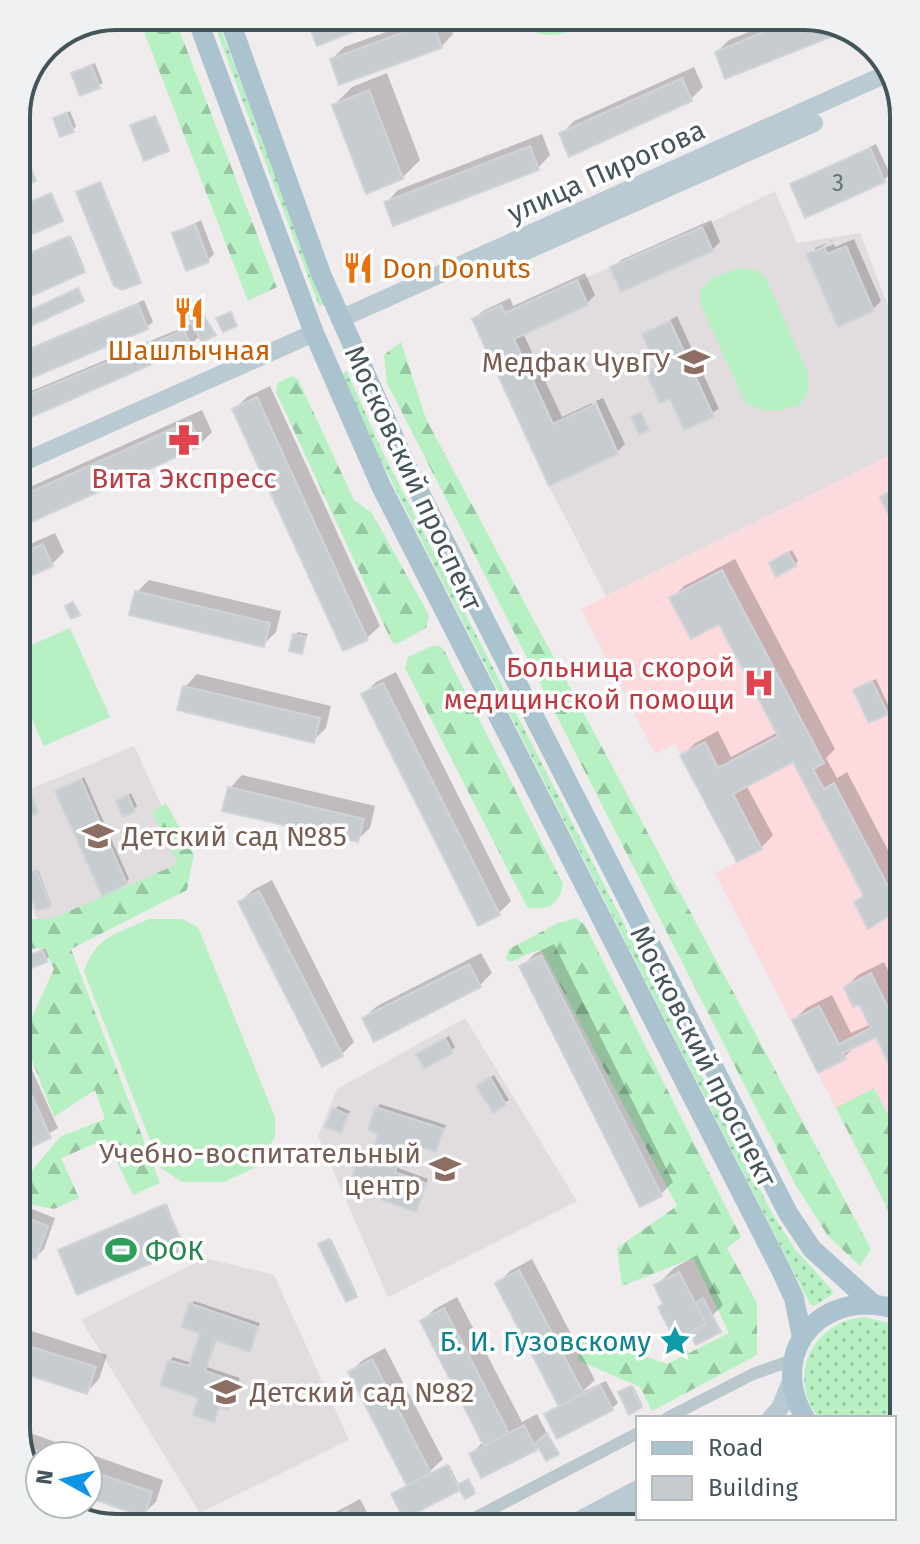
<svg xmlns="http://www.w3.org/2000/svg" width="920" height="1544" font-family="'Fira Sans',sans-serif">
  <defs>
    <pattern id="grass-dots" width="8" height="8" patternUnits="userSpaceOnUse" patternTransform="scale(2)"><rect width="8" height="8" fill="#b7f1c3"/><path d="M2 2h.1M6 6h.1" fill="none" stroke="#96c6a1" stroke-width="1.8" stroke-linecap="round"/></pattern>
    <pattern id="forest-firs" width="22" height="20" patternUnits="userSpaceOnUse" patternTransform="scale(2)"><rect width="22" height="20" fill="#b7f1c3"/><path d="M5 1l3.5 6h-7zM16 11l3.5 6h-7z" fill="#96c6a1"/></pattern>
  </defs>
  <rect width="100%" height="100%" fill="#f0eced"/>
  <g fill="#e1dddf">
    <polygon points="775,191 797,243 860,233 896,327 897,452 606,596 549,486 472,319 501,305 506,313 702,227"/>
    <polygon points="134,746 191,870 46,938 22,887 21,793"/>
    <polygon points="465,1018 577,1201 388,1297 318,1136 337,1089"/>
    <polygon points="205,1258 274,1275 349,1440 200,1513 81,1320"/>
  </g>
  <polygon fill="#fcdadd" points="897,452 903,1239 715,873 737,862 675,744 655,754 581,609"/>
  <g fill="url(#grass-dots)">
    <polygon points="211,16 216,16 324,304 319,306"/>
    <polygon points="347,371 382,451 772,1213 795,1249 833,1291 832,1295 814,1306 810,1304 377,453 341,374"/>
    <path d="M 864,1317 L 889,1323 L 903,1332 L 904,1422 L 894,1429 L 894,1418 L 819,1418 C 786,1376 812,1322 864,1317 Z"/>
  </g>
  <g fill="url(#forest-firs)">
    <polygon points="138,16 174,16 277,287 248,301"/>
    <polygon points="401,342 426,419 871,1249 860,1266 828,1236 795,1184 387,383 384,355"/>
    <polygon points="292,376 298,379 354,500 372,513 429,615 426,628 397,644 392,642 276,392 277,383"/>
    <path d="M 432,646 L 440,646 L 445,652 L 563,884 C 560,904 547,912 527,907 L 405,668 L 408,657 Z"/>
    <polygon points="166,803 194,854 187,890 71,949 160,1183 133,1195 106,1139 61,1158 79,1198 54,1209 24,1203 24,1180 60,1137 105,1119 95,1090 54,1117 23,1037 54,969 44,948 22,949 22,920 53,918 178,864 152,812"/>
    <path d="M 576,918 L 585,925 L 741,1237 L 727,1248 L 757,1303 L 757,1355 L 652,1411 L 640,1387 L 577,1360 L 584,1334 L 667,1364 L 729,1333 L 693,1258 L 622,1286 L 617,1248 L 677,1206 L 542,951 C 531,949 520,960 509,962 L 506,958 L 509,949 L 558,923 Z"/>
    <polygon points="874,1088 902,1142 903,1239 836,1108"/>
    <polygon points="54,1504 92,1507 110,1528 61,1511"/>
  </g>
  <g fill="#b7f1c3">
    <path d="M 521,16 L 598,16 C 577,32 536,49 521,16 Z"/>
    <path d="M 738,268 L 757,270 L 766,278 L 808,373 L 808,391 L 800,405 C 778,412 765,414 745,402 L 701,305 L 700,291 L 712,278 Z"/>
    <polygon points="70,628 110,717 44,746 20,693 20,650"/>
    <path d="M 149,919 L 182,919 L 198,927 L 275,1117 L 275,1137 L 256,1167 L 224,1182 L 182,1182 L 161,1168 L 84,972 C 94,937 118,933 149,919 Z"/>
  </g>
  <g fill="#0003" fill-rule="evenodd">
    <polygon points="307,16 368,16 354,30"/>
    <polygon points="431,16 447,16 453,34 441,47 332,59 344,47"/>
    <polygon points="788,16 811,16 846,28 726,76 717,52 729,40"/>
    <polygon points="95,63 103,83 81,93 73,73"/>
    <polygon points="694,67 703,87 691,99 561,134 574,121"/>
    <polygon points="387,73 420,160 402,178 334,105 352,87"/>
    <polygon points="70,111 76,126 73,130 55,119"/>
    <polygon points="156,116 169,148 168,150 134,124"/>
    <polygon points="25,125 31,141 16,149 16,128"/>
    <polygon points="542,134 550,155 538,168 386,203 398,190"/>
    <polygon points="876,144 890,174 884,180 793,185"/>
    <polygon points="101,182 141,280 140,281 79,191"/>
    <polygon points="201,220 214,254 208,260 174,234"/>
    <polygon points="711,220 720,242 712,250 613,268 621,260"/>
    <polygon points="71,236 85,269 18,300 17,260"/>
    <path d="M 854,239 L 881,301 L 873,309 L 809,255 L 832,240 L 835,247 ZM 832,241 L 834,244 L 815,252 L 815,248 Z"/>
    <polygon points="585,273 595,295 587,303 523,333 562,417 592,403 617,452 550,483 474,319 483,311 510,298 513,306"/>
    <polygon points="144,300 153,322 147,327 23,379 18,367 20,352"/>
    <polygon points="199,306 215,334 200,335 190,346 21,400 29,392 193,323 187,313"/>
    <polygon points="677,316 719,409 685,428 671,396 648,373 658,365 644,335"/>
    <polygon points="270,386 380,626 367,638 235,409 247,397"/>
    <polygon points="603,398 625,444 618,451 596,401"/>
    <polygon points="202,410 212,432 199,445 20,498 32,486"/>
    <polygon points="55,533 64,552 51,565 20,579 19,549"/>
    <polygon points="792,550 798,561 795,565 775,560"/>
    <polygon points="735,559 835,749 826,758 837,778 847,772 900,873 900,909 868,926 856,902 865,894 794,760 746,785 773,835 761,848 683,755 695,743 718,731 731,757 778,732 720,622 671,599 684,586"/>
    <polygon points="149,580 281,611 276,632 263,645 137,592"/>
    <polygon points="298,632 308,634 301,652 295,635"/>
    <polygon points="396,672 511,901 499,913 364,695 376,682"/>
    <polygon points="197,674 331,706 326,728 314,740 185,687"/>
    <polygon points="876,679 890,709 886,712 859,687"/>
    <polygon points="242,775 375,806 370,828 357,840 230,788"/>
    <polygon points="84,777 129,879 126,883 58,791"/>
    <polygon points="131,793 137,806 133,810 118,801"/>
    <polygon points="38,870 51,903 50,904 26,875"/>
    <polygon points="272,880 354,1042 342,1054 240,902 253,890"/>
    <polygon points="554,944 673,1182 661,1194 522,967 534,954"/>
    <polygon points="45,948 49,957 46,960 22,970 22,958"/>
    <polygon points="481,953 492,973 479,986 364,1018 377,1006"/>
    <polygon points="884,962 901,997 901,1084 876,1034 858,1044 844,1057 794,1020 806,1008 832,995 851,1033 871,1024 860,1001 846,987 858,975"/>
    <polygon points="449,1036 455,1047 451,1051 422,1051"/>
    <polygon points="23,1050 58,1128 28,1146 24,1136"/>
    <polygon points="494,1075 509,1100 493,1111 482,1082"/>
    <polygon points="380,1104 446,1125 436,1150 416,1143 410,1161 406,1165 400,1162 398,1168 428,1179 416,1209 358,1163 362,1159 371,1162 380,1132 377,1108"/>
    <polygon points="338,1106 350,1111 340,1131 335,1110"/>
    <polygon points="167,1204 183,1248 62,1249"/>
    <polygon points="24,1206 55,1218 44,1249 36,1257 25,1252"/>
    <polygon points="331,1239 357,1294 356,1295 322,1244"/>
    <polygon points="697,1255 723,1305 713,1315 720,1330 698,1328 665,1302 656,1286 674,1268"/>
    <polygon points="532,1259 595,1380 582,1392 606,1381 618,1403 612,1408 547,1415 560,1405 498,1283 510,1271"/>
    <polygon points="457,1297 522,1422 537,1414 557,1453 539,1445 536,1448 471,1454 484,1441 422,1321 435,1309"/>
    <polygon points="194,1301 260,1323 249,1350 217,1339 207,1367 240,1378 231,1404 227,1408 221,1405 214,1420 201,1397 170,1361 173,1357 192,1363 202,1332 191,1305"/>
    <polygon points="25,1329 107,1355 99,1379 87,1392 25,1372"/>
    <polygon points="385,1348 443,1459 425,1476 449,1465 459,1485 469,1479 475,1490 465,1496 461,1487 407,1515 411,1524 398,1524 407,1519 394,1494 409,1486 350,1372 363,1360"/>
    <polygon points="633,1386 642,1404 630,1412 621,1392"/>
    <polygon points="33,1434 163,1480 156,1502 143,1514 88,1495 88,1456 40,1456 40,1478 27,1473 26,1441"/>
    <polygon points="360,1499 370,1518 363,1524 311,1525"/>
  </g>
  <g fill="#c6ccd0" stroke="#d0d4d9" stroke-width="2">
    <polygon points="305,16 349,16 355,31 317,46"/>
    <polygon points="803,16 848,30 725,79 715,52"/>
    <polygon points="432,22 442,48 339,85 330,59"/>
    <polygon points="91,65 100,88 80,96 71,73"/>
    <polygon points="682,78 692,101 569,157 559,133"/>
    <polygon points="369,90 403,179 366,194 332,105"/>
    <polygon points="66,113 74,132 60,137 53,118"/>
    <polygon points="155,116 169,151 144,161 130,125"/>
    <polygon points="21,127 29,146 16,151 16,129"/>
    <polygon points="530,146 539,170 393,226 384,202"/>
    <polygon points="870,148 885,182 805,218 790,184"/>
    <polygon points="31,168 36,181 17,188 17,173"/>
    <polygon points="100,182 141,283 122,290 114,286 76,192"/>
    <polygon points="51,193 63,221 17,241 17,208"/>
    <polygon points="195,224 209,262 186,271 172,233"/>
    <polygon points="702,227 713,251 621,292 610,267"/>
    <polygon points="69,236 85,272 18,302 17,259"/>
    <polygon points="846,246 874,311 838,327 806,254 824,247 827,254"/>
    <polygon points="577,280 588,305 514,339 553,424 595,404 618,454 549,486 472,319 501,305 505,313"/>
    <polygon points="78,288 84,301 18,332 18,316"/>
    <polygon points="138,304 148,329 22,382 18,354"/>
    <polygon points="197,306 216,335 202,342 185,313"/>
    <polygon points="231,312 237,326 223,332 216,318"/>
    <polygon points="670,321 714,417 684,430 670,399 660,403 646,373 657,367 642,334"/>
    <polygon points="184,330 191,347 27,419 19,399"/>
    <polygon points="257,397 368,640 343,651 232,409"/>
    <polygon points="641,412 649,430 639,435 631,417"/>
    <polygon points="190,421 201,446 29,523 19,497"/>
    <polygon points="897,488 897,532 880,497"/>
    <polygon points="43,544 53,566 20,581 19,555"/>
    <polygon points="788,552 796,566 776,577 769,563"/>
    <polygon points="722,570 824,763 813,769 824,789 834,783 900,909 868,929 854,902 864,896 793,762 733,794 762,849 737,862 680,755 705,742 718,768 778,736 719,624 691,639 669,598"/>
    <polygon points="135,591 270,623 264,647 129,615"/>
    <polygon points="73,602 80,615 71,619 65,606"/>
    <polygon points="293,634 306,637 302,654 289,651"/>
    <polygon points="872,681 888,714 869,723 853,690"/>
    <polygon points="383,683 500,915 478,926 361,694"/>
    <polygon points="183,686 320,718 314,743 177,710"/>
    <polygon points="81,779 127,884 102,896 55,791"/>
    <polygon points="228,787 364,819 358,842 222,811"/>
    <polygon points="31,794 38,813 21,819 21,798"/>
    <polygon points="128,795 135,812 123,817 116,801"/>
    <polygon points="36,870 51,906 37,911 22,876"/>
    <polygon points="259,891 343,1056 322,1067 238,902"/>
    <polygon points="42,950 47,962 22,972 22,958"/>
    <polygon points="541,955 662,1196 640,1207 519,966"/>
    <polygon points="469,964 481,987 374,1042 362,1018"/>
    <polygon points="871,973 901,1034 901,1089 876,1037 843,1053 846,1059 818,1073 792,1020 819,1006 839,1044 871,1028 859,1004 853,1007 844,987"/>
    <polygon points="445,1038 453,1053 424,1069 416,1054"/>
    <polygon points="23,1076 51,1138 27,1149 24,1141"/>
    <polygon points="490,1077 506,1105 493,1113 476,1086"/>
    <polygon points="375,1107 444,1129 436,1152 406,1142 404,1146 413,1149 407,1167 398,1164 395,1172 426,1183 416,1212 348,1188 357,1162 368,1165 378,1134 368,1130"/>
    <polygon points="333,1108 348,1115 341,1133 325,1127"/>
    <polygon points="165,1204 185,1249 77,1295 58,1250"/>
    <polygon points="24,1217 48,1226 36,1259 25,1255"/>
    <polygon points="329,1239 357,1297 346,1302 318,1244"/>
    <polygon points="519,1270 584,1394 559,1407 495,1283"/>
    <polygon points="679,1272 706,1324 675,1341 658,1307 663,1304 654,1285"/>
    <polygon points="703,1298 721,1332 696,1345 689,1333 706,1324 695,1303"/>
    <polygon points="189,1303 258,1327 250,1352 215,1340 205,1371 237,1382 228,1410 219,1407 214,1423 193,1415 198,1398 160,1385 168,1360 189,1366 200,1333 181,1327"/>
    <polygon points="444,1308 509,1433 484,1446 420,1321"/>
    <polygon points="25,1345 96,1367 87,1394 25,1374"/>
    <polygon points="372,1359 431,1473 407,1486 348,1372"/>
    <polygon points="600,1385 613,1410 557,1439 544,1414"/>
    <polygon points="631,1386 642,1407 629,1415 618,1392"/>
    <polygon points="524,1425 537,1450 481,1478 469,1454"/>
    <polygon points="547,1433 559,1454 546,1461 536,1443"/>
    <polygon points="26,1447 50,1456 40,1456 40,1480 26,1472"/>
    <polygon points="447,1465 460,1490 404,1519 391,1494"/>
    <polygon points="88,1470 152,1492 144,1517 88,1497"/>
    <polygon points="468,1479 475,1493 465,1499 457,1485"/>
    <polygon points="347,1510 355,1525 318,1525"/>
  </g>
  <g fill="none" stroke-linecap="round" stroke-linejoin="round">
    <g stroke="#bac8cd" stroke-width="12">
      <polyline points="667,1418 753,1374 795,1359"/>
      <polyline points="465,1523 638,1433"/>
    </g>
    <g stroke="#b9cad2" stroke-width="18">
      <polyline points="490,267 814,123"/>
      <polyline points="340,319 893,71"/>
      <polyline points="19,464 314,333"/>
      <polyline points="771,1418 780,1408 793,1377"/>
      <polyline points="606,1521 638,1505"/>
      <polyline points="576,1522 638,1489"/>
    </g>
    <g stroke="#aac3ce" stroke-width="20">
      <polyline points="196,16 314,333 381,486 781,1270 794,1298 802,1337"/>
      <polyline points="228,16 321,274 411,476 788,1213 812,1249 872,1303"/>
      <path d="M 805,1418 C 763,1347 830,1282 903,1312"/>
      <polyline points="894,1444 900,1441"/>
    </g>
  </g>
  <defs>
    <symbol id="restaurant-bare" viewBox="-9 -9 18 18"><path d="M-5-6h1v4h1v-4h1v4h1v-4h1v5L-1.5 .5V6h-2V.5L-5-1ZM5-6V6H3V1.5H1.5Q1.5-4 5-6Z" fill="#e8710a" stroke="#fff" stroke-width="2.5" paint-order="stroke"/></symbol>
    <symbol id="university-bare" viewBox="-9 -9 18 18"><path d="M0-5L7-2L0 1L-7-2ZM-4 1L0 2.5L4 1V4Q0 6-4 4Z" fill="#8d6e63" stroke="#fff" stroke-width="2.5" paint-order="stroke"/></symbol>
    <symbol id="pharmacy-bare" viewBox="-9 -9 18 18"><path d="M-2-6h4v4h4v4h-4v4h-4v-4h-4v-4h4Z" fill="#e0444e" stroke="#fff" stroke-width="2.5" paint-order="stroke"/></symbol>
    <symbol id="hospital-bare" viewBox="-9 -9 18 18"><path d="M-5-5h3v3.5h4V-5h3V5h-3V1.5h-4V5h-3Z" fill="#e0444e" stroke="#fff" stroke-width="2.5" paint-order="stroke"/></symbol>
    <symbol id="school-bare" viewBox="-9 -9 18 18"><path d="M0-5L7-2L0 1L-7-2ZM-4 1L0 2.5L4 1V4Q0 6-4 4Z" fill="#8d6e63" stroke="#fff" stroke-width="2.5" paint-order="stroke"/></symbol>
    <symbol id="stadium-bare" viewBox="-9 -9 18 18"><path d="M0-5a6.5 5 0 1 0 0 10a6.5 5 0 1 0 0-10ZM-3.5-1.8h7v3.6h-7Z" fill="#2e9e5b" stroke="#fff" stroke-width="2.5" paint-order="stroke"/></symbol>
    <symbol id="sight-bare" viewBox="-9 -9 18 18"><path d="M0-6L1.8-2.2L6-1.7L2.9 1.2L3.7 5.4L0 3.3L-3.7 5.4L-2.9 1.2L-6-1.7L-1.8-2.2Z" fill="#0f9aa8" stroke="#fff" stroke-width="2.5" paint-order="stroke"/></symbol>
  </defs>
  <g fill-rule="evenodd">
    <use href="#restaurant-bare" x="336" y="246" width="44" height="44"/>
    <use href="#restaurant-bare" x="167" y="291" width="44" height="44"/>
    <use href="#university-bare" x="672" y="340" width="44" height="44"/>
    <use href="#pharmacy-bare" x="162" y="418" width="44" height="44"/>
    <use href="#hospital-bare" x="737" y="661" width="44" height="44"/>
    <use href="#school-bare" x="76" y="814" width="44" height="44"/>
    <use href="#school-bare" x="423" y="1147" width="44" height="44"/>
    <use href="#stadium-bare" x="99" y="1228" width="44" height="44"/>
    <use href="#sight-bare" x="653" y="1319" width="44" height="44"/>
    <use href="#school-bare" x="204" y="1370" width="44" height="44"/>
  </g>
  <g text-anchor="middle" stroke-width="7" stroke-linejoin="round" paint-order="stroke">
    <g font-size="24" fill="#647278">
      <text x="838" y="191">3</text>
    </g>
    <g font-size="28" fill="#44545b" stroke="#fff">
      <text transform="translate(606 171) rotate(-24)" y="10">улица Пирогова</text>
      <text transform="translate(414 478) rotate(65)" y="10">Московский проспект</text>
      <text transform="translate(704 1056) rotate(63)" y="10">Московский проспект</text>
    </g>
    <g font-size="28" fill="#c56008" stroke="#fff" text-anchor="start">
      <text x="382" y="278">Don Donuts</text>
      <text x="189" y="360" text-anchor="middle">Шашлычная</text>
    </g>
    <g font-size="28" fill="#785e54" stroke="#fff" text-anchor="end">
      <text x="670" y="372">Медфак ЧувГУ</text>
      <text x="122" y="846" text-anchor="start">Детский сад №85</text>
      <text x="421" y="1163">Учебно-воспитательный<tspan x="421" dy="32">центр</tspan></text>
      <text x="250" y="1402" text-anchor="start">Детский сад №82</text>
    </g>
    <g font-size="28" fill="#be3a42" stroke="#fff">
      <text x="184" y="488">Вита Экспресс</text>
      <text x="735" y="677" text-anchor="end">Больница скорой<tspan x="735" dy="32">медицинской помощи</tspan></text>
    </g>
    <g font-size="28" fill="#27864d" stroke="#fff" text-anchor="start">
      <text x="145" y="1260">ФОК</text>
    </g>
    <g font-size="28" fill="#0d838f" stroke="#fff" text-anchor="end">
      <text x="651" y="1351">Б. И. Гузовскому</text>
    </g>
  </g>
  <path d="M0 0H920V1544H0ZM116 30H804A86 86 0 0 1 890 116V1428A86 86 0 0 1 804 1514H116A86 86 0 0 1 30 1428V116A86 86 0 0 1 116 30Z" fill="#f0f1f2" fill-rule="evenodd"/>
  <path fill="none" stroke="#44545b" stroke-width="4" d="M116 30H804A86 86 0 0 1 890 116V1428A86 86 0 0 1 804 1514H116A86 86 0 0 1 30 1428V116A86 86 0 0 1 116 30Z"/>
  <rect x="636" y="1416" width="260" height="104" fill="#ffffff" stroke="#b4bbbd" stroke-width="2"/>
  <rect x="652" y="1442" width="40" height="12" fill="#aac3ce" stroke="#b4bbbd" stroke-width="2"/>
  <text x="708" y="1456" font-size="24" fill="#44545b">Road</text>
  <rect x="652" y="1476" width="40" height="24" fill="#c6ccd0" stroke="#b4bbbd" stroke-width="2"/>
  <text x="708" y="1496" font-size="24" fill="#44545b">Building</text>
  <g transform="translate(64 1480) rotate(278)"><circle r="38" fill="#ffffff" stroke="#b4bbbd" stroke-width="2"/>
  <path d="M0-6L14 30L0 20L-14 30Z" fill="#0e95e8"/>
  <text y="-12" font-size="22" font-weight="bold" text-anchor="middle" fill="#44545b">N</text>
  </g>
</svg>
